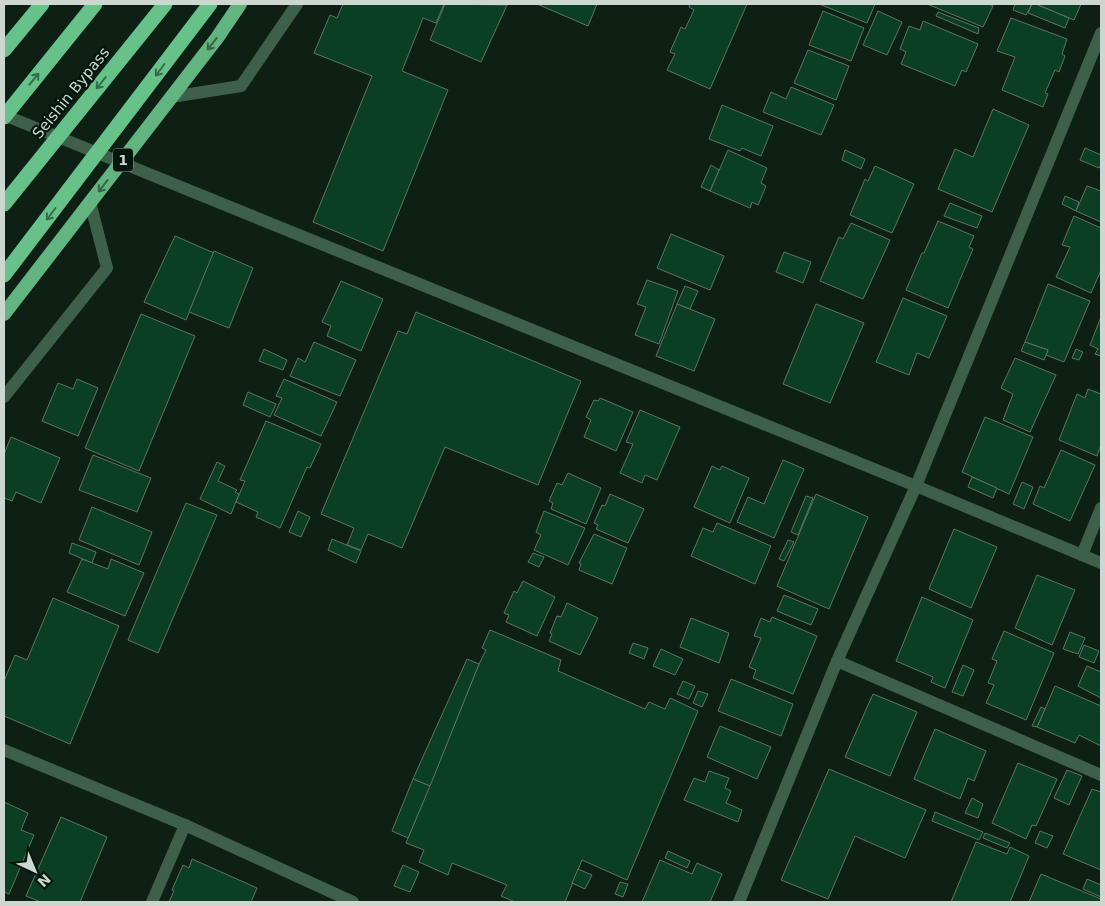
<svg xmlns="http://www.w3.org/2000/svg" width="1105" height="906" font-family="'DejaVu Sans',sans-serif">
  <rect width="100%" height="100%" fill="#0e2014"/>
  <g fill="#0b3f23" stroke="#5e7364">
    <polygon points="343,4 444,4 436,23 423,18 402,71 448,90 383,251 313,222 372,76 314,53 330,15 337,18"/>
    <polygon points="445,4 507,5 481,62 430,40"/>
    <polygon points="537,4 597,4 588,26"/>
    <polygon points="690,4 747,4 710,89 667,70 675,54 670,52 681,27 685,29 694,10 689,7"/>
    <polygon points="819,4 875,4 867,23"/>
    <polygon points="927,4 989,4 993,6 983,27"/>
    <polygon points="1015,4 1032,4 1026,15 1013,10"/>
    <polygon points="1032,4 1036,4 1069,18 1065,28 1028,13"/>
    <polygon points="1036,4 1081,4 1074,20"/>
    <polygon points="823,11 864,28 851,61 809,45"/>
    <polygon points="878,11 902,22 887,55 863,45"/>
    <polygon points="938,12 979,28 978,34 936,16"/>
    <polygon points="1011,18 1067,39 1062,54 1065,56 1059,72 1055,70 1045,93 1048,94 1043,107 1002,90 1015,57 997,51"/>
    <polygon points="923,21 978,44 966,72 962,70 955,86 901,64 906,52 900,49 909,26 920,30"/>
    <polygon points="808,50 849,66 836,100 794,83"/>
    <polygon points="791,87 834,105 821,135 763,112 771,92 786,99"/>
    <polygon points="722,105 773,126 761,156 742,148 740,151 709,139"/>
    <polygon points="993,109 1029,125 992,212 938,189 955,149 973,157"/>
    <polygon points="1085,148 1101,155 1101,164 1099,168 1080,160"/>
    <polygon points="728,150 767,168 761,183 766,186 758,205 752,202 750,208 710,191"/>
    <polygon points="845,150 865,159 861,169 842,160"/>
    <polygon points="711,165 719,170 710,191 701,187"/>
    <polygon points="875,166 914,184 892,233 850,215 865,179 868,181"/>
    <polygon points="1087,186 1101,191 1101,222 1076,211"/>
    <polygon points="1065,196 1079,202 1076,211 1062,204"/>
    <polygon points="950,203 982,216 977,228 944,216"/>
    <polygon points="1074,216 1101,228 1101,270 1091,293 1056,277 1070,247 1062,245"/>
    <polygon points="938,221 974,236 969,247 973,249 948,308 906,290 922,253 924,253"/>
    <polygon points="851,223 890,240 863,299 820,281 839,237 843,239"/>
    <polygon points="671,234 724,256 710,290 657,268"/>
    <polygon points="175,236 214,253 186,320 144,302"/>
    <polygon points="214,251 253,268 229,328 189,312"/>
    <polygon points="784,252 811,262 803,283 776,272"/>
    <polygon points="647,280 678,291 659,344 635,335 646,307 637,304"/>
    <polygon points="341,281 383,299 361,351 327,336 331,326 322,322"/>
    <polygon points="1048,284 1090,301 1064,362 1046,355 1048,350 1025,342"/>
    <polygon points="685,286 698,291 690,309 677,304"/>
    <polygon points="903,298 947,316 929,358 917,353 909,375 876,362"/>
    <polygon points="677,304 715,319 694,371 656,356"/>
    <polygon points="816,304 864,323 830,403 783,384"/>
    <polygon points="416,312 581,381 538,485 445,447 402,548 368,534 361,550 347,545 354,528 321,514 398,331 407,334"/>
    <polygon points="141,314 195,336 139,471 85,448"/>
    <polygon points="1101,317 1101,356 1095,354 1098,349 1090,345"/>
    <polygon points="314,342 356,360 340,396 290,376 298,358 305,362"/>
    <polygon points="1025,342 1048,350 1044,360 1021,351"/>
    <polygon points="264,349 287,360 283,370 259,361"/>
    <polygon points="1076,349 1083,352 1079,360 1072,358"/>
    <polygon points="1015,358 1056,375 1030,432 1003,420 1013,394 1001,388"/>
    <polygon points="77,379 98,388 78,436 42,421 58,383 73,389"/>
    <polygon points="284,379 337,402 321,436 274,415 282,398 276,396"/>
    <polygon points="1088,389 1101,394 1101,445 1097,456 1059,440 1077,394 1085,398"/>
    <polygon points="248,392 276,404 270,417 243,405"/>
    <polygon points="600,398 633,412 616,451 584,437 591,420 586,417 594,400 598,401"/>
    <polygon points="640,410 680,427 657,480 645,475 642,483 620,473 633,444 626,442"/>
    <polygon points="985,417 1033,437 1009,494 962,472"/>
    <polygon points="266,421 321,444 310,468 307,467 280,528 256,517 258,512 236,502 245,481 240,480"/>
    <polygon points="11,437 60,458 41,503 16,492 12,501 4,498 4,454"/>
    <polygon points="1061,450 1095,465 1070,521 1033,504 1040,486 1044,488"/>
    <polygon points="93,455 151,478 137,512 79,490"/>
    <polygon points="783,460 804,469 774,538 737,522 748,497 764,504"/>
    <polygon points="217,462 225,466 218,481 237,490 235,492 239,494 231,514 200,499"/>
    <polygon points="712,466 720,470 722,466 749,478 730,523 694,507"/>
    <polygon points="568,473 601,488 586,524 551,509 553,503 549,501 557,483 562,485"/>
    <polygon points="972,477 997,488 993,498 968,487"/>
    <polygon points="1022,482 1033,487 1024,509 1013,504"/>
    <polygon points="610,494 644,509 628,543 596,529 598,525 594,523 602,505 605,506"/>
    <polygon points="816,494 868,517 829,609 777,586"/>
    <polygon points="806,496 813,498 798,535 791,532"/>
    <polygon points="186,503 217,515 158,653 128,640"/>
    <polygon points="92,507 152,532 139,565 79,540"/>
    <polygon points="298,511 310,517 301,537 289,532"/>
    <polygon points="544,511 585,528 568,565 534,550 541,535 536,532"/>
    <polygon points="717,523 771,546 755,584 691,556 703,528 713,532"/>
    <polygon points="954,529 997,547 971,608 929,589"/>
    <polygon points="594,534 627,548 612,584 579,570 581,564 579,563"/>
    <polygon points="332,539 361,551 356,563 328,550"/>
    <polygon points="788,540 794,542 784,561 779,559"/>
    <polygon points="72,543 96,552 92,563 69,553"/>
    <polygon points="533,553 544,557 539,567 528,562"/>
    <polygon points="82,559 108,569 111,559 144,573 125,616 67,592"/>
    <polygon points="1037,575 1075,590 1052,645 1015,628"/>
    <polygon points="523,581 555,597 537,636 506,622 509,615 504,613 514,591 517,593"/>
    <polygon points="784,595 818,609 811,625 777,611"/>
    <polygon points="922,597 973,620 945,688 931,682 933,677 896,661"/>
    <polygon points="53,598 119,626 70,744 4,716 4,681 15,655 27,660"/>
    <polygon points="567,603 598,618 580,655 549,641 552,634 550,633 557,616 561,617"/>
    <polygon points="772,617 817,636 793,694 753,678 756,670 749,667 761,638 754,636 761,618 770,622"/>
    <polygon points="691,618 729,633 719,663 680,647"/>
    <polygon points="490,630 561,660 558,671 645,709 649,702 665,709 670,698 698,711 627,880 582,860 565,902 515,902 501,896 507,885 452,863 448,875 419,862 424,850 406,843 479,664 486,650 482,648"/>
    <polygon points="1004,631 1054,653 1026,720 986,703 994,685 988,683 997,661 992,659"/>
    <polygon points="1070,632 1085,638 1078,654 1063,649"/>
    <polygon points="633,643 648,648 644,659 629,653"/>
    <polygon points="1084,645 1099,651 1094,663 1079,657"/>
    <polygon points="661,649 683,659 675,675 653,666"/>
    <polygon points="467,659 479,664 430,786 413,779"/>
    <polygon points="963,665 974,670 963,696 952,692"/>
    <polygon points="1087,666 1101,672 1101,698 1078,686"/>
    <polygon points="731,679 793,704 781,736 718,711"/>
    <polygon points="683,681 695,686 689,699 677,694"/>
    <polygon points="1055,686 1101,706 1101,746 1079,735 1075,743 1037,727"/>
    <polygon points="698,691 708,694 702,707 693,703"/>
    <polygon points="873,694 917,712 890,776 845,757"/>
    <polygon points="1041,707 1045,709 1037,727 1032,726"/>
    <polygon points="720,726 771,747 757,779 707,757"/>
    <polygon points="935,729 986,751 974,781 968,778 960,799 914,779"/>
    <polygon points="1018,763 1057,779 1036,826 1032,825 1026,839 992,823"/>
    <polygon points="829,769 926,810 905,858 855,836 828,899 781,880"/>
    <polygon points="1067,770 1082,776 1069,805 1054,798"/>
    <polygon points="709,771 729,778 725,788 731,791 726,803 742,810 738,822 684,800 694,778 705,782"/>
    <polygon points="413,779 430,786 408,838 392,831"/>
    <polygon points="1092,789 1101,792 1101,870 1063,854"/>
    <polygon points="972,798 983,804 978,818 965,813"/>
    <polygon points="4,802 28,813 21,830 34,835 9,894 4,892"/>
    <polygon points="935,812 983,832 979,840 932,821"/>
    <polygon points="61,817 107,837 80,902 41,902 26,896"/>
    <polygon points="1040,831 1053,836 1047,848 1035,843"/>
    <polygon points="985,833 1010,843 1007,848 983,838"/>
    <polygon points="976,842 1007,854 1010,847 1029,856 1010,902 951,902"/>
    <polygon points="668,851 690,861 687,868 665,858"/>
    <polygon points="192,859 257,888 251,902 169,902 174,891 172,890 183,865 189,868"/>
    <polygon points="660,860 692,874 697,863 722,874 710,902 642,902"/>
    <polygon points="403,865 419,872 410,892 394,886"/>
    <polygon points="578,869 592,875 585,889 572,883"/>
    <polygon points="1041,874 1101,899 1101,902 1029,902"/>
    <polygon points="1087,879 1101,885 1101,897 1083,889"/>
    <polygon points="620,882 628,884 623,897 615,894"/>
  </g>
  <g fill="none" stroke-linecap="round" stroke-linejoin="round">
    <g stroke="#3e604a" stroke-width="12">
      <polyline points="171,97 241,86 297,4"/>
      <polyline points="4,115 916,486 1101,563"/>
      <polyline points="4,397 107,268 90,202"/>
      <polyline points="1082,555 1101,508"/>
      <polyline points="837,661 1101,775"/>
      <polyline points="4,750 185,825 353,902"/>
      <polyline points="152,902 185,825"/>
      <polyline points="739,902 837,661 916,486 1101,33"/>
    </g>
    <polyline stroke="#62b481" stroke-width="14" points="4,314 217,38 240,4"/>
    <polyline stroke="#67c28a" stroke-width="15" points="4,50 42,4"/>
    <g stroke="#67c28a" stroke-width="15">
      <polyline points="4,117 95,4"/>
      <polyline points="4,204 165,4"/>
      <polyline points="4,275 210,4"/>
    </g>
  </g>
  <defs><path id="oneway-shaft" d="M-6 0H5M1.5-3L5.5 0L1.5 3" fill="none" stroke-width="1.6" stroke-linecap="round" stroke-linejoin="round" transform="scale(1.25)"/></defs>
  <g stroke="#346646">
    <use href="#oneway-shaft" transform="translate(212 44) rotate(128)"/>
    <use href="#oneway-shaft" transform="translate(103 186) rotate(128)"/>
  </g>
  <g stroke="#366c4b">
    <use href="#oneway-shaft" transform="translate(160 70) rotate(127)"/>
    <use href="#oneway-shaft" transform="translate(34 79) rotate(-51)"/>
    <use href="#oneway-shaft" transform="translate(101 83) rotate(129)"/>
    <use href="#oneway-shaft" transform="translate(51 214) rotate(127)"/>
  </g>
  <g text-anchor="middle" stroke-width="4.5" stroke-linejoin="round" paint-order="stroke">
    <rect fill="#05170c" stroke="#909d94" stroke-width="1" x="113" y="148.5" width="20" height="23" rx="4"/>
    <g font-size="14" font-weight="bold" fill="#cbd7cf">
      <text x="123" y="165">1</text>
    </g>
    <g font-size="15" fill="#cbd7cf" stroke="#05170c">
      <text transform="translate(71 93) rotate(-51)" y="5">Seishin Bypass</text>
    </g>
  </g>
  <rect width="1105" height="906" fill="none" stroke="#cbd7cf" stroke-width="10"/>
  <g transform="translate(35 871) rotate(136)" stroke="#05170c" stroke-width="4" paint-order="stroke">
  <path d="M0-4L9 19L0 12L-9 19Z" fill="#cbd7cf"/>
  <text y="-8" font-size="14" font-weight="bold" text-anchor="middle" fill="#cbd7cf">N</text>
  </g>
</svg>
